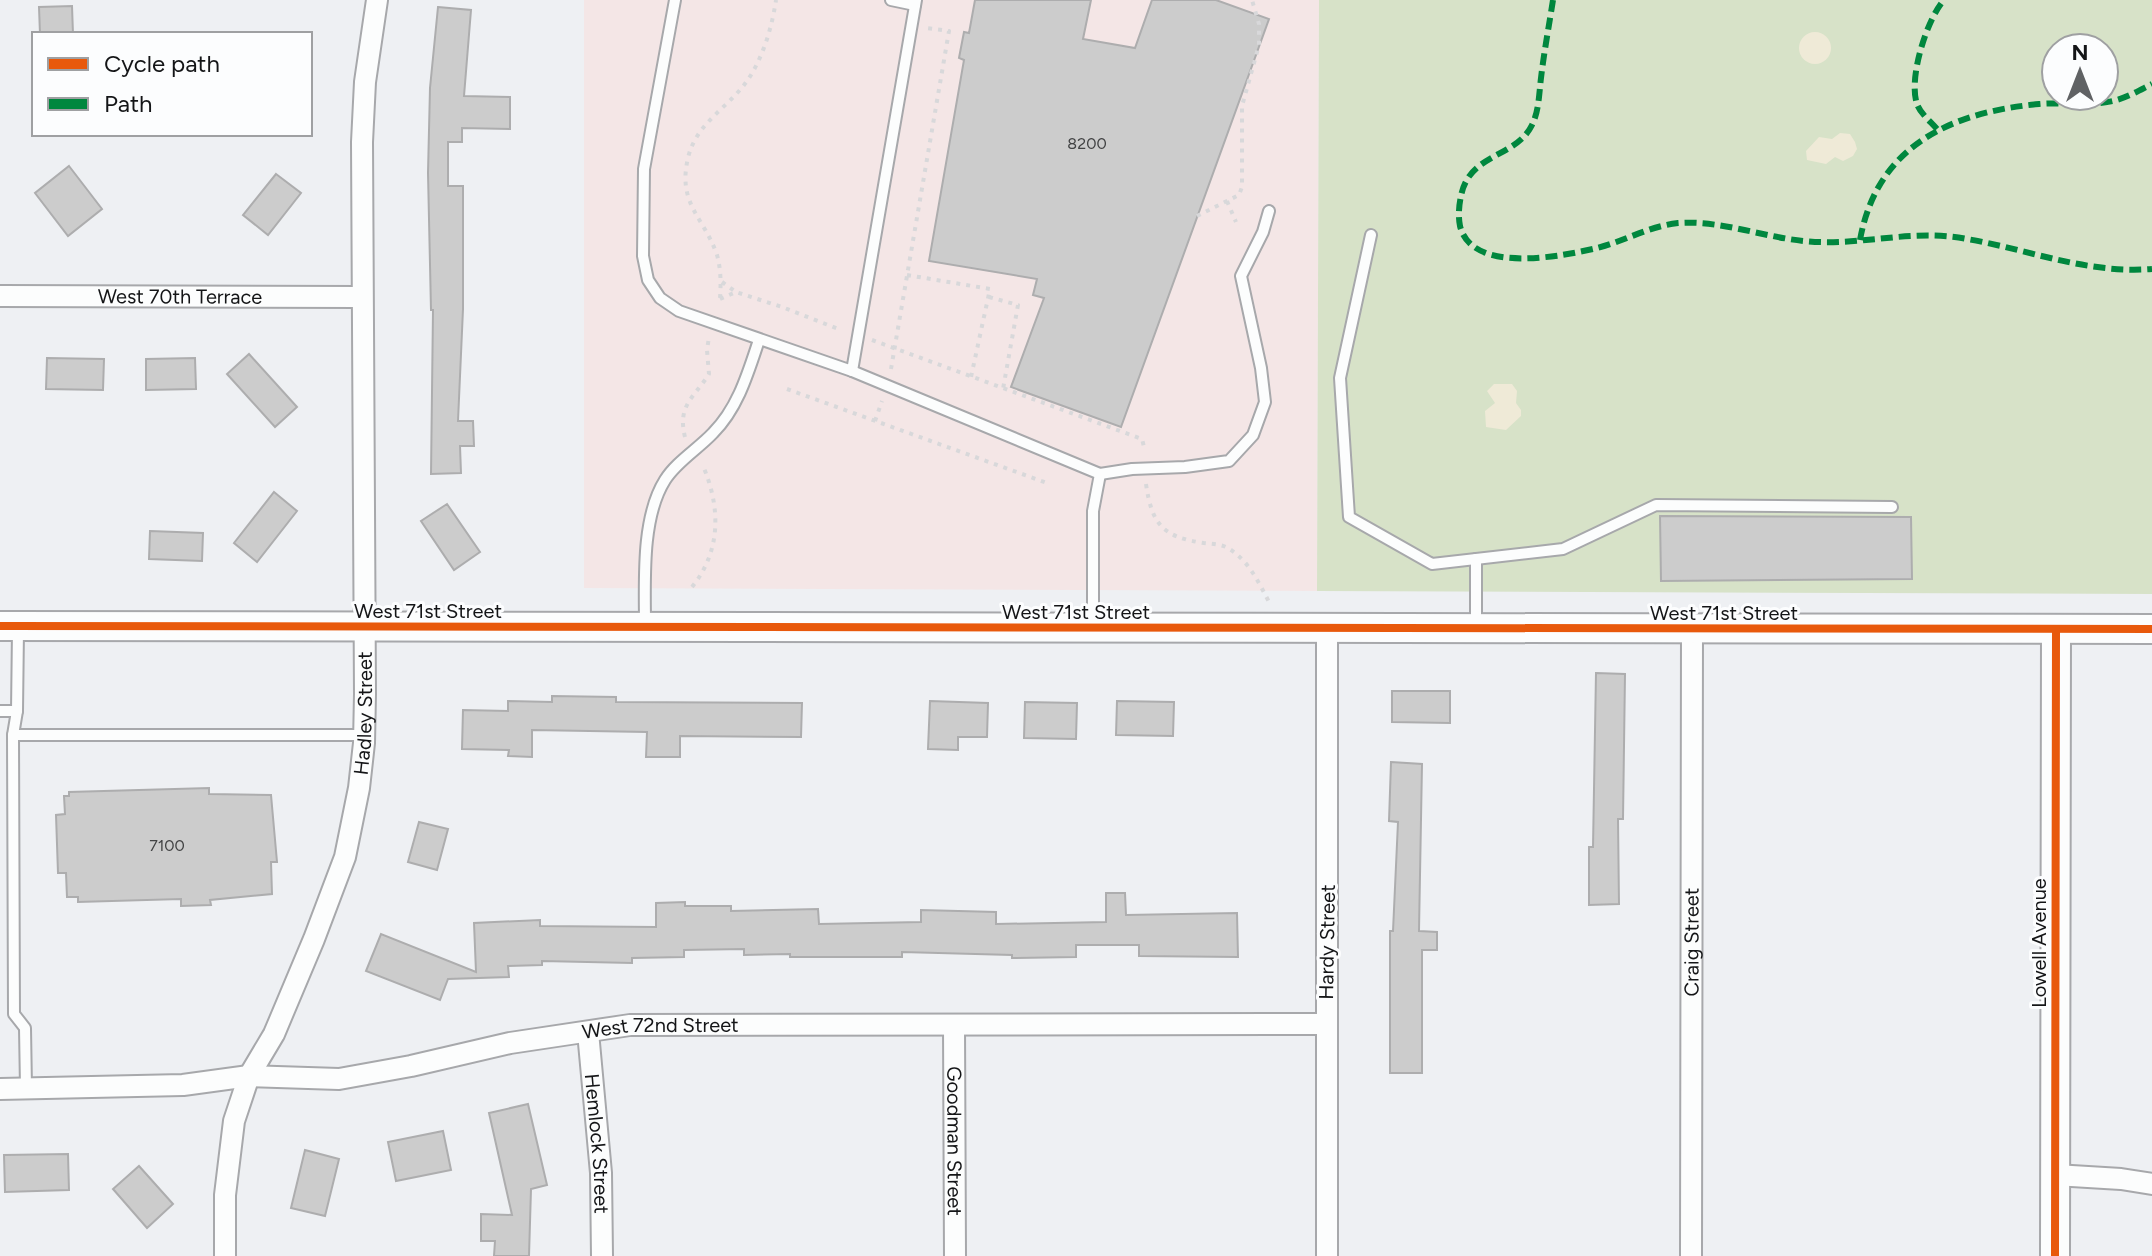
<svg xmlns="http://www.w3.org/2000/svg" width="2152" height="1256" font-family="Figtree,sans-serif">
  <rect width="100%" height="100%" fill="#eef0f3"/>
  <polygon fill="#f4e6e6" points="584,0 1319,0 1317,591 584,588"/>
  <path fill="#d7e2c8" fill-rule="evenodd" d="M 1319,0 L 2152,0 L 2152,594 L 1317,591 ZM 2056,48 L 2104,48 L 2104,96 L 2056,96 Z"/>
  <g fill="#efead7">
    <circle cx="1815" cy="48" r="16"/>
    <polygon points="1840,133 1850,134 1855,142 1857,149 1853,156 1843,161 1835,157 1826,164 1807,160 1806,151 1819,137 1832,139"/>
    <polygon points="1494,384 1512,384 1517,391 1516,403 1521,410 1521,416 1506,430 1486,427 1485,411 1495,403 1487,391"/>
  </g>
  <g fill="#ccc" stroke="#adadae" stroke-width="2">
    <polygon points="975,0 1091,0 1083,39 1135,48 1152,0 1216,0 1269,19 1121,427 1011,387 1044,298 1033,295 1037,279 929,261 964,60 959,58 964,32 969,33"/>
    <polygon points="72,6 73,34 40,34 39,7"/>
    <polygon points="438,7 471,10 464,96 510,97 510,129 462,128 462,142 448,142 448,186 463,186 463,309 458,421 473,421 474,446 460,446 461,473 431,474 433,310 431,310 428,173 430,88"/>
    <polygon points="69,166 102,209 68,236 35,193"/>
    <polygon points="276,174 301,193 268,235 243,215"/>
    <polygon points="249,354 297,407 275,427 227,374"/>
    <polygon points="47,358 104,359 103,390 46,389"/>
    <polygon points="195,358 196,389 146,390 146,359"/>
    <polygon points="274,492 297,511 257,562 234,543"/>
    <polygon points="447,504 480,552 454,570 421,521"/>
    <polygon points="1660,516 1911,517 1912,579 1661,581"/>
    <polygon points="150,531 203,533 202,561 149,559"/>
    <polygon points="1596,673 1625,674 1623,819 1618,819 1619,904 1589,905 1589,847 1593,847"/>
    <polygon points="1392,691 1450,691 1450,723 1392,722"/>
    <polygon points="552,696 616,697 616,702 802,703 801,737 680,736 680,757 646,757 647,732 532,730 532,757 508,756 509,750 462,749 463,710 508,711 508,701 552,702"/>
    <polygon points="930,701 988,703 987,737 958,737 958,750 928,749"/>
    <polygon points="1117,701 1174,702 1173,736 1116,735"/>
    <polygon points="1025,702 1077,703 1076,739 1024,738"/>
    <polygon points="1391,762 1422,764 1419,931 1437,932 1437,950 1422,950 1422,1073 1390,1073 1390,931 1393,931 1398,822 1389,821"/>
    <polygon points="209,788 209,794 271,795 277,862 271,862 272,894 210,900 211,905 181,906 181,899 78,902 78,897 67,897 66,873 58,873 56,815 65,814 64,796 69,796 69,792"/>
    <polygon points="419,822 448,829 437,870 408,862"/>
    <polygon points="1106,893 1125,893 1126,915 1237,913 1238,957 1139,956 1139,945 1076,945 1076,957 1012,958 1012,955 902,952 902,957 790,957 790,954 744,955 744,949 684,950 684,957 632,958 632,963 542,961 542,965 508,966 509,977 448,979 440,1000 366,971 381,934 476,972 474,923 540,920 540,926 656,927 656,903 685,902 685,906 731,906 731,911 818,909 819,924 921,922 921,910 996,912 996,924 1106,922"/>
    <polygon points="528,1104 547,1185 531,1189 529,1256 494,1256 495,1241 481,1241 481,1214 512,1215 489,1113"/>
    <polygon points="443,1131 451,1170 396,1181 388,1142"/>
    <polygon points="305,1150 339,1159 325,1216 291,1208"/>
    <polygon points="68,1154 69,1190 5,1192 4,1155"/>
    <polygon points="139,1166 173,1204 147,1228 113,1189"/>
  </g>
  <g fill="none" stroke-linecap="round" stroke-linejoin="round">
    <defs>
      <g id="lane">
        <polyline points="675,0 644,169 643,256 648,280 660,298 679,311 852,371 916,0"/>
        <polyline points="891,0 915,5"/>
        <polyline points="1371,235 1340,378 1349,517 1432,564 1563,549 1656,505 1892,507"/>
        <polyline points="852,371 1100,474 1093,511 1093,626"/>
        <polyline points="1100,474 1132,469 1185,467 1229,461 1253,435 1265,402 1261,368 1241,276 1263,232 1269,211"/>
        <path d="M 645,625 C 645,582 641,518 665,480 C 676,462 698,449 713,433 C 738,408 748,373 759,340"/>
        <polyline points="1476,625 1476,559"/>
        <polyline points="0,711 17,711"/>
        <polyline points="13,735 17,711 18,630"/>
        <polyline points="26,1088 25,1028 14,1014 13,735 364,735"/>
      </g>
      <g id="street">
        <path id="s1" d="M 0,296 L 361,297"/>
        <path id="s2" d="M 954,1025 L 955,1256"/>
        <path id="s3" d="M 588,1032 L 601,1173 L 602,1256"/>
        <path id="s4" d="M 0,1089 L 183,1085 L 249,1076 L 339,1079 L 411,1066 L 510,1043 L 630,1025 L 1326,1024"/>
        <polyline points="2055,1175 2121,1179 2152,1184"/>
        <path id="s5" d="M 225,1256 L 225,1195 L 234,1121 L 249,1076 L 274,1034 L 314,939 L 345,857 L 359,788 L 364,743 L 365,694 L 362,142 L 365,82 L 377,0"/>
        <polyline points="1327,1256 1327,628"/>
        <path id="s6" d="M 1691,1256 L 1692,629"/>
      </g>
      <g id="secondary">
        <polyline points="0,626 2152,629"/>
        <polyline points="2055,1256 2056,629"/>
      </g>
    </defs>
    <use href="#lane" stroke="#a7a8ab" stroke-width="14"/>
    <use href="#street" stroke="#a7a8ab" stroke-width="24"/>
    <use href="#secondary" stroke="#a7a8ab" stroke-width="32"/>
    <g stroke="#d8d8da" stroke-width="4" stroke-dasharray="4 6" stroke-linecap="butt">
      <polyline points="1227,201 1236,222"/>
      <polyline points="1197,216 1239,195 1242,187 1242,106 1259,45 1259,24 1252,0"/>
      <polyline points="907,275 990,289 971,377"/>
      <polyline points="722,282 736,292"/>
      <polyline points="989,297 1018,305 1003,389"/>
      <path d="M 720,298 C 721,284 721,269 717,255 C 704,217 677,204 688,158 C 696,123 728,108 747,81 C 763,58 772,27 776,0"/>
      <polyline points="720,299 736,292 782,307 841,330"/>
      <polyline points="872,340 1142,439 1145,451"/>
      <polyline points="891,369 949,31 926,28"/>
      <polyline points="787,389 1047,483"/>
      <polyline points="875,421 882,401"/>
      <path d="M 685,437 C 677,405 694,398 709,374 L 707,350 L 709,337"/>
      <path d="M 1146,484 C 1152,525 1163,537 1204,543 C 1212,544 1221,544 1228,548 C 1249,561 1258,581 1269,602"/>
      <path d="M 692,587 C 721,551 721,508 703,466"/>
    </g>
    <use href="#lane" stroke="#fcfdfd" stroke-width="10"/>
    <use href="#street" stroke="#fcfdfd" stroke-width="20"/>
    <use href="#secondary" stroke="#fcfdfd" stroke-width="28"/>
    <g stroke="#00873e" stroke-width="6" stroke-dasharray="12 6" stroke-linecap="butt">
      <path d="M 1553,0 C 1549,26 1544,52 1541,78 C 1539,94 1539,111 1532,125 C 1516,158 1469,153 1461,196 C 1459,205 1458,216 1460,226 C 1472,275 1563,256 1597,248 C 1625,241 1650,226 1678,223 C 1720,220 1763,237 1804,241 C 1860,247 1910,228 1967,239 C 2031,250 2086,274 2152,269"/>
      <path d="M 1937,129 C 1930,121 1920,113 1917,104 C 1908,78 1927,19 1944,0"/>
      <path d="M 1860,240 C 1877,145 1952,112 2039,104 C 2062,102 2084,106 2107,102 C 2123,100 2138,91 2152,84"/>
    </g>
    <defs>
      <g id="cycleway">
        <polyline points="0,626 2152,629"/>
        <polyline points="2055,1256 2056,629"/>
      </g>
    </defs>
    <use href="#cycleway" stroke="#fcfdfe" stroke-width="13"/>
    <use href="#cycleway" stroke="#e8590c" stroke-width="8"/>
  </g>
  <g text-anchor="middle" stroke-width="6" stroke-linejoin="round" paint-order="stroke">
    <g font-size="16" fill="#424344">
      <text x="1087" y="149">8200</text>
      <text x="167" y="851">7100</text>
    </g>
    <g font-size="20" fill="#141517" stroke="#fcfdfe">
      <text dy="7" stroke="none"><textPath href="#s1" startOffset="180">West 70th Terrace</textPath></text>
      <text x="428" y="618">West 71st Street</text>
      <text x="1076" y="619">West 71st Street</text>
      <text x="1724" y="620">West 71st Street</text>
      <text dy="7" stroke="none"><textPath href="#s5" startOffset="568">Hadley Street</textPath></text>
      <text transform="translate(1327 942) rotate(-89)" y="7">Hardy Street</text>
      <text dy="7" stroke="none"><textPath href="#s6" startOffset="314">Craig Street</textPath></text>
      <text transform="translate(2039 943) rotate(-90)" y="7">Lowell Avenue</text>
      <text dy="7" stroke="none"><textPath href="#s4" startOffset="666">West 72nd Street</textPath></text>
      <text dy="7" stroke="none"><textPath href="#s2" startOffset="116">Goodman Street</textPath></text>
      <text dy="7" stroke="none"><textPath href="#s3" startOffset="112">Hemlock Street</textPath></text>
    </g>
  </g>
  <rect x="32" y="32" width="280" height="104" fill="#fcfdfe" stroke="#9fa0a2" stroke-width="2"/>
  <rect x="48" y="58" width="40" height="12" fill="#e8590c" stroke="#9fa0a2" stroke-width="2"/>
  <text x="104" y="72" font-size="24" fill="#141517">Cycle path</text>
  <rect x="48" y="98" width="40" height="12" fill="#00873e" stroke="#9fa0a2" stroke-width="2"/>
  <text x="104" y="112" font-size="24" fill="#141517">Path</text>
  <g transform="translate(2080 72)"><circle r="38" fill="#fcfdfe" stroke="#9fa0a2" stroke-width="2"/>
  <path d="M0-6L14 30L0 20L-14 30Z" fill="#606264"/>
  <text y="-12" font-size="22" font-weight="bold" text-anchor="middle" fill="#141517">N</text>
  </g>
</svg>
